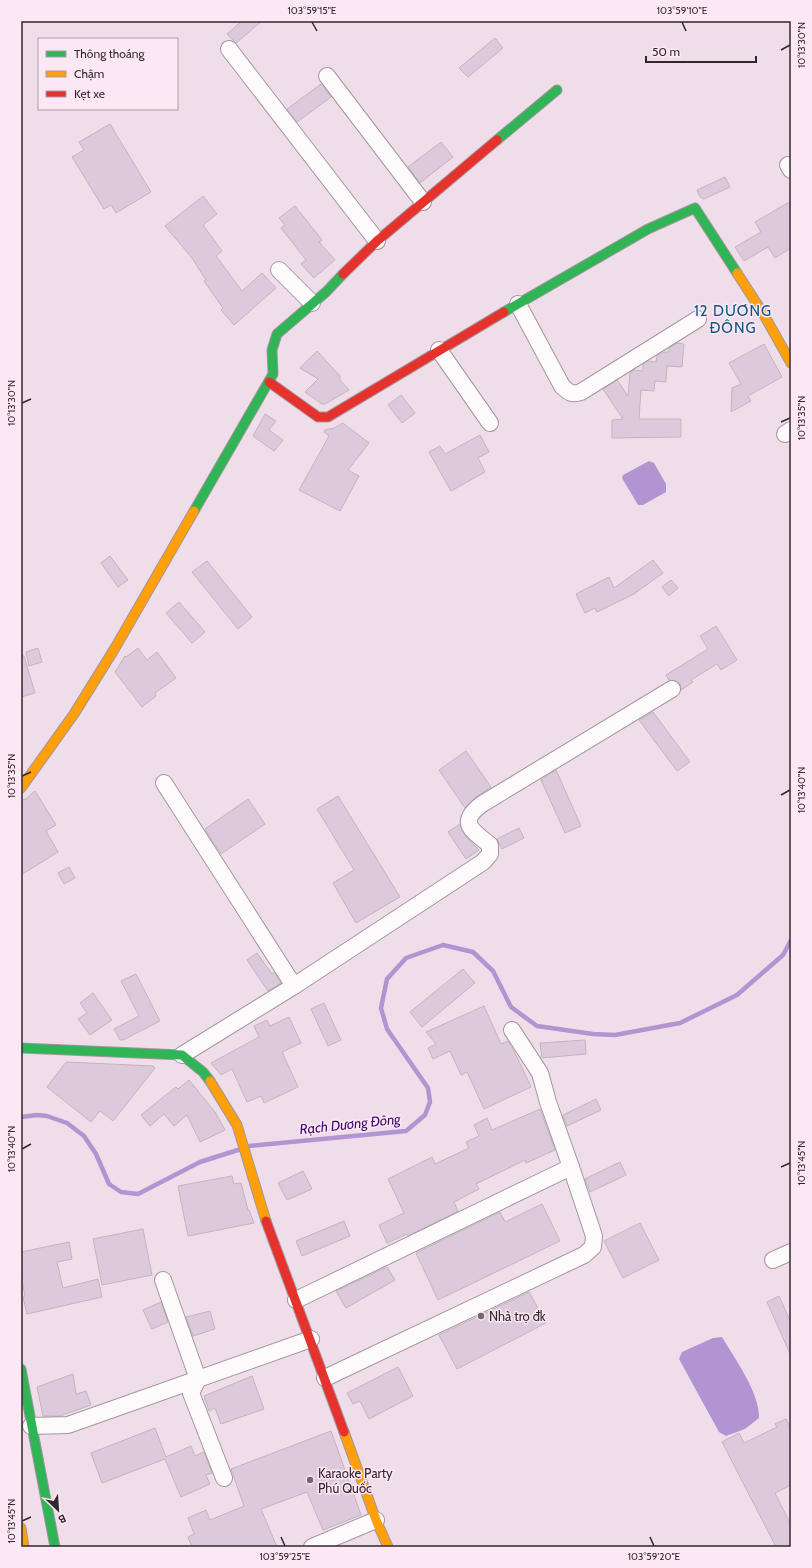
<svg xmlns="http://www.w3.org/2000/svg" width="812" height="1568" font-family="Cabin,sans-serif">
  <rect width="100%" height="100%" fill="#efdee9"/>
  <g fill="#b194d1">
    <polygon points="649,461 654,463 666,484 666,492 643,505 638,505 622,478 623,475"/>
    <path d="M 722,1337 C 735,1359 760,1393 759,1418 L 745,1429 L 726,1436 L 719,1432 L 679,1359 L 682,1352 L 713,1338 Z"/>
  </g>
  <g fill="none" stroke-linecap="round" stroke-linejoin="round">
    <g stroke="#b194d1" stroke-width="4.5">
      <polyline points="21,1117 37,1115 47,1116 67,1123 84,1136 96,1154 109,1184 121,1192 138,1194 200,1162 238,1150"/>
      <polyline points="249,1146 406,1131 425,1115 430,1102 428,1088 387,1029 381,1008 387,979 406,958 443,945 473,952 493,971 511,1007 537,1026 593,1034 615,1035 680,1023 737,995 783,955 791,940"/>
    </g>
  </g>
  <g fill="#ddc9dc" stroke="#c1b5bf">
    <polygon points="242,21 262,21 236,43 227,34"/>
    <polygon points="495,38 503,48 468,77 459,68"/>
    <polygon points="321,84 331,97 297,122 287,109"/>
    <polygon points="110,124 151,192 116,213 111,205 104,209 72,157 84,150 79,142"/>
    <polygon points="441,142 453,157 420,183 408,167"/>
    <polygon points="725,177 730,187 704,199 700,197 697,190"/>
    <polygon points="203,196 217,214 203,225 222,251 216,256 242,291 262,273 276,288 234,325 221,310 223,308 204,281 206,280 192,258 165,226"/>
    <polygon points="791,201 791,248 775,258 768,247 744,261 735,247 761,232 755,222"/>
    <polygon points="295,206 322,240 319,242 335,260 314,278 301,264 306,260 281,228 285,225 279,218"/>
    <polygon points="677,343 684,344 682,367 667,366 666,382 655,381 654,391 641,390 639,419 681,419 681,437 612,438 612,420 623,419 603,389 617,380 628,396 630,373 634,370 643,371 643,364 648,361 656,362 657,356 664,352 669,352 669,348"/>
    <polygon points="764,344 782,377 748,396 751,401 731,412 732,388 741,384 729,363"/>
    <polygon points="317,351 340,376 340,380 349,390 325,404 322,404 305,392 318,379 300,368"/>
    <polygon points="401,395 415,413 402,423 388,405"/>
    <polygon points="265,414 276,421 269,430 283,440 274,451 253,436"/>
    <polygon points="343,423 369,443 348,470 359,476 340,511 299,490 329,436 324,432 325,430 334,428"/>
    <polygon points="480,435 489,452 478,458 485,472 451,491 429,452 440,446 445,454"/>
    <polygon points="110,556 128,580 118,587 101,563"/>
    <polygon points="653,560 663,573 634,594 597,612 595,608 585,613 576,594 609,577 614,588"/>
    <polygon points="207,561 252,617 238,629 192,572"/>
    <polygon points="671,580 678,588 669,596 662,587"/>
    <polygon points="179,602 205,632 192,643 166,613"/>
    <polygon points="716,626 737,660 721,670 717,664 691,680 693,682 681,690 680,684 676,681 669,680 666,675 708,649 700,636"/>
    <polygon points="38,648 42,662 29,666 26,652"/>
    <polygon points="138,648 147,660 157,652 176,678 155,693 156,696 142,707 115,672 125,656 126,657"/>
    <polygon points="21,656 24,656 35,693 21,697"/>
    <polygon points="653,712 690,762 677,771 639,720"/>
    <polygon points="466,751 491,787 476,797 465,808 439,770"/>
    <polygon points="556,770 581,826 565,833 541,780"/>
    <polygon points="35,791 56,825 46,831 58,852 21,875 21,800 26,799"/>
    <polygon points="338,796 400,897 356,923 333,883 354,870 317,809"/>
    <polygon points="248,799 265,824 221,854 205,829"/>
    <polygon points="460,824 465,836 479,850 466,859 448,832"/>
    <polygon points="519,828 524,838 502,849 497,839"/>
    <polygon points="69,867 75,878 64,884 58,873"/>
    <polygon points="257,953 272,974 274,972 281,983 268,991 247,960"/>
    <polygon points="463,969 475,983 422,1027 410,1012"/>
    <polygon points="136,974 160,1021 123,1040 120,1040 114,1029 139,1016 121,981"/>
    <polygon points="93,993 112,1020 90,1035 78,1019 87,1013 80,1003"/>
    <polygon points="324,1003 341,1040 328,1046 311,1009"/>
    <polygon points="484,1006 501,1044 508,1041 515,1053 531,1087 484,1109 467,1072 461,1075 450,1051 433,1059 428,1048 436,1044 426,1032"/>
    <polygon points="289,1017 301,1043 282,1052 298,1087 264,1103 261,1096 247,1102 232,1069 221,1075 211,1063 259,1037 254,1026 267,1020 270,1026"/>
    <polygon points="585,1040 586,1054 542,1058 540,1043"/>
    <polygon points="66,1062 153,1066 155,1068 113,1121 100,1111 91,1122 47,1087"/>
    <polygon points="189,1080 215,1112 225,1130 200,1142 187,1115 174,1126 164,1114 150,1126 141,1115 176,1087 178,1089"/>
    <polygon points="596,1099 601,1110 567,1126 563,1115"/>
    <polygon points="540,1109 555,1150 526,1163 525,1160 476,1184 479,1189 454,1202 458,1211 408,1236 407,1234 387,1243 379,1225 404,1213 388,1179 432,1157 435,1164 469,1148 466,1142 479,1136 474,1125 487,1118 492,1130"/>
    <polygon points="620,1162 626,1175 590,1192 585,1179"/>
    <polygon points="303,1171 312,1189 287,1200 278,1183"/>
    <polygon points="232,1176 234,1184 241,1183 248,1210 249,1210 254,1223 188,1236 178,1186"/>
    <polygon points="542,1204 560,1241 438,1300 416,1253 500,1212 505,1222"/>
    <polygon points="344,1221 350,1236 302,1256 296,1241"/>
    <polygon points="640,1223 659,1260 623,1278 604,1241"/>
    <polygon points="143,1229 152,1275 102,1285 93,1239"/>
    <polygon points="69,1242 72,1259 57,1262 63,1288 98,1279 102,1297 27,1314 23,1297 25,1296 21,1276 21,1252"/>
    <polygon points="387,1267 395,1280 346,1308 336,1291"/>
    <polygon points="529,1292 546,1323 457,1369 439,1335"/>
    <polygon points="779,1296 791,1323 791,1356 767,1302"/>
    <polygon points="161,1302 168,1322 152,1329 143,1310"/>
    <polygon points="210,1311 215,1329 193,1336 186,1317"/>
    <polygon points="398,1367 413,1396 369,1419 360,1401 353,1404 347,1393"/>
    <polygon points="73,1374 76,1394 86,1391 91,1405 60,1416 43,1416 37,1387"/>
    <polygon points="252,1376 264,1409 221,1424 215,1408 209,1411 204,1396"/>
    <polygon points="786,1419 791,1429 791,1485 775,1493 791,1525 791,1547 776,1547 722,1442 739,1433 744,1443 777,1427 775,1424"/>
    <polygon points="155,1428 166,1457 191,1446 195,1456 204,1452 212,1473 206,1475 210,1484 181,1497 165,1459 102,1483 91,1453"/>
    <polygon points="331,1431 361,1515 323,1530 307,1492 261,1509 277,1547 192,1547 188,1537 194,1534 188,1518 206,1510 210,1520 244,1506 231,1469"/>
  </g>
  <g fill="none" stroke-linecap="round" stroke-linejoin="round">
    <defs>
      <g id="street">
        <polyline points="229,49 377,241"/>
        <polyline points="327,76 423,202"/>
        <polyline points="788,165 791,170"/>
        <polyline points="279,270 312,303"/>
        <path d="M 518,304 L 562,386 C 569,393 572,395 581,392 L 698,319"/>
        <polyline points="439,350 490,423"/>
        <polyline points="785,434 791,430"/>
        <polyline points="164,783 294,986"/>
        <path d="M 182,1055 L 294,986 L 483,862 L 490,854 L 490,845 C 472,830 457,823 482,804 L 672,689"/>
        <polyline points="773,1260 791,1252"/>
        <polyline points="163,1280 198,1379 191,1393 224,1478"/>
        <polyline points="296,1300 571,1167"/>
        <polyline points="325,1378 584,1255 593,1247 594,1236 571,1167 548,1102 540,1073 512,1030"/>
        <polyline points="31,1426 68,1425 311,1339"/>
        <polyline points="312,1547 376,1520"/>
      </g>
      <g id="fast">
        <polyline points="497,140 557,90"/>
        <polyline points="504,312 648,229 695,208 737,273"/>
        <polyline points="194,511 273,374 272,350 277,334 326,292 343,274"/>
        <polyline points="21,1048 182,1055 203,1072 210,1081"/>
        <polyline points="21,1369 55,1547"/>
      </g>
      <g id="slow">
        <polyline points="737,273 764,315 791,363"/>
        <polyline points="21,788 74,714 115,648 194,511"/>
        <polyline points="210,1081 237,1125 266,1221"/>
        <polyline points="344,1432 376,1520 388,1547"/>
        <polyline points="21,1528 24,1547"/>
      </g>
      <g id="jam">
        <polyline points="343,274 377,241 497,140"/>
        <polyline points="269,382 318,417 328,417 504,312"/>
        <polyline points="266,1221 344,1432"/>
      </g>
    </defs>
    <use href="#street" stroke="#a4969f" stroke-width="18"/>
    <use href="#fast" stroke="#a4969f" stroke-width="11"/>
    <use href="#slow" stroke="#a4969f" stroke-width="11"/>
    <use href="#jam" stroke="#a4969f" stroke-width="11"/>
    <use href="#street" stroke="#fdfafc" stroke-width="16"/>
    <use href="#fast" stroke="#30b455" stroke-width="9"/>
    <use href="#slow" stroke="#ff9f0a" stroke-width="9"/>
    <use href="#jam" stroke="#e5322d" stroke-width="9"/>
  </g>
  <path fill="none" stroke="#33272f" stroke-width="1.5" d="M 312,22 L 317,31M 682,22 L 686,31M 781,50 L 790,45M 22,403 L 31,399M 781,422 L 790,418M 22,776 L 31,772M 781,795 L 790,790M 22,1149 L 31,1144M 781,1167 L 790,1163M 22,1521 L 31,1517M 281,1537 L 285,1546M 650,1537 L 654,1546"/>
  <g fill="#756770" stroke="#fbe8f4" stroke-width="1.5">
    <circle cx="481" cy="1316" r="4"/>
    <circle cx="310" cy="1480" r="4"/>
  </g>
  <g text-anchor="middle" stroke-width="3" stroke-linejoin="round" paint-order="stroke">
    <g font-size="13" fill="#33272f" stroke="#fbe8f4" text-anchor="start">
      <text x="489" y="1321">Nhà trọ đk</text>
      <text x="318" y="1478">Karaoke Party<tspan x="318" dy="15">Phú Quốc</tspan></text>
    </g>
    <g font-size="14" font-style="italic" fill="#3f066e" stroke="#fbe8f4">
      <text transform="translate(350 1124) rotate(-6)" y="5">Rạch Dương Đông</text>
    </g>
    <g font-size="15" letter-spacing="1" fill="#0e5684" stroke="#fbe8f4">
      <text x="733" y="316">12 DƯƠNG<tspan x="733" dy="17">ĐÔNG</tspan></text>
    </g>
  </g>
  <rect width="812" height="1568" fill="none" stroke="#fbe8f4" stroke-width="44"/>
  <rect x="38" y="38" width="140" height="72" fill="#fbe8f4" stroke="#ab9ba5"/>
  <rect x="46" y="51" width="20" height="6" fill="#30b455" stroke="#ab9ba5"/>
  <text x="74" y="58" font-size="12" fill="#33272f">Thông thoáng</text>
  <rect x="46" y="71" width="20" height="6" fill="#ff9f0a" stroke="#ab9ba5"/>
  <text x="74" y="78" font-size="12" fill="#33272f">Chậm</text>
  <rect x="46" y="91" width="20" height="6" fill="#e5322d" stroke="#ab9ba5"/>
  <text x="74" y="98" font-size="12" fill="#33272f">Kẹt xe</text>
  <g transform="translate(58 1510) rotate(155)" stroke="#fbe8f4" stroke-width="3" paint-order="stroke">
  <path d="M0-3L7 15L0 10L-7 15Z" fill="#33272f"/>
  <text y="-6" font-size="11" font-weight="bold" text-anchor="middle" fill="#33272f">B</text>
  </g>
  <path d="M646 56v6h110v-6" fill="none" stroke="#33272f" stroke-width="2"/>
  <text x="652" y="56" font-size="12" fill="#33272f" stroke="#fbe8f4" stroke-width="3" paint-order="stroke">50 m</text>
  <rect x="22" y="22" width="768" height="1524" fill="none" stroke="#33272f" stroke-width="1.5"/>
  <g font-size="10" text-anchor="middle" fill="#33272f">
    <text x="312" y="14">103°59'15"E</text>
    <text x="682" y="14">103°59'10"E</text>
    <text transform="translate(801 45) rotate(-90)" y="4">10°13'30"N</text>
    <text transform="translate(11 403) rotate(-90)" y="4">10°13'30"N</text>
    <text transform="translate(801 418) rotate(-90)" y="4">10°13'35"N</text>
    <text transform="translate(11 776) rotate(-90)" y="4">10°13'35"N</text>
    <text transform="translate(801 790) rotate(-90)" y="4">10°13'40"N</text>
    <text transform="translate(11 1149) rotate(-90)" y="4">10°13'40"N</text>
    <text transform="translate(801 1163) rotate(-90)" y="4">10°13'45"N</text>
    <text transform="translate(11 1521) rotate(-90)" y="4">10°13'45"N</text>
    <text x="285" y="1560">103°59'25"E</text>
    <text x="654" y="1560">103°59'20"E</text>
  </g>
</svg>
